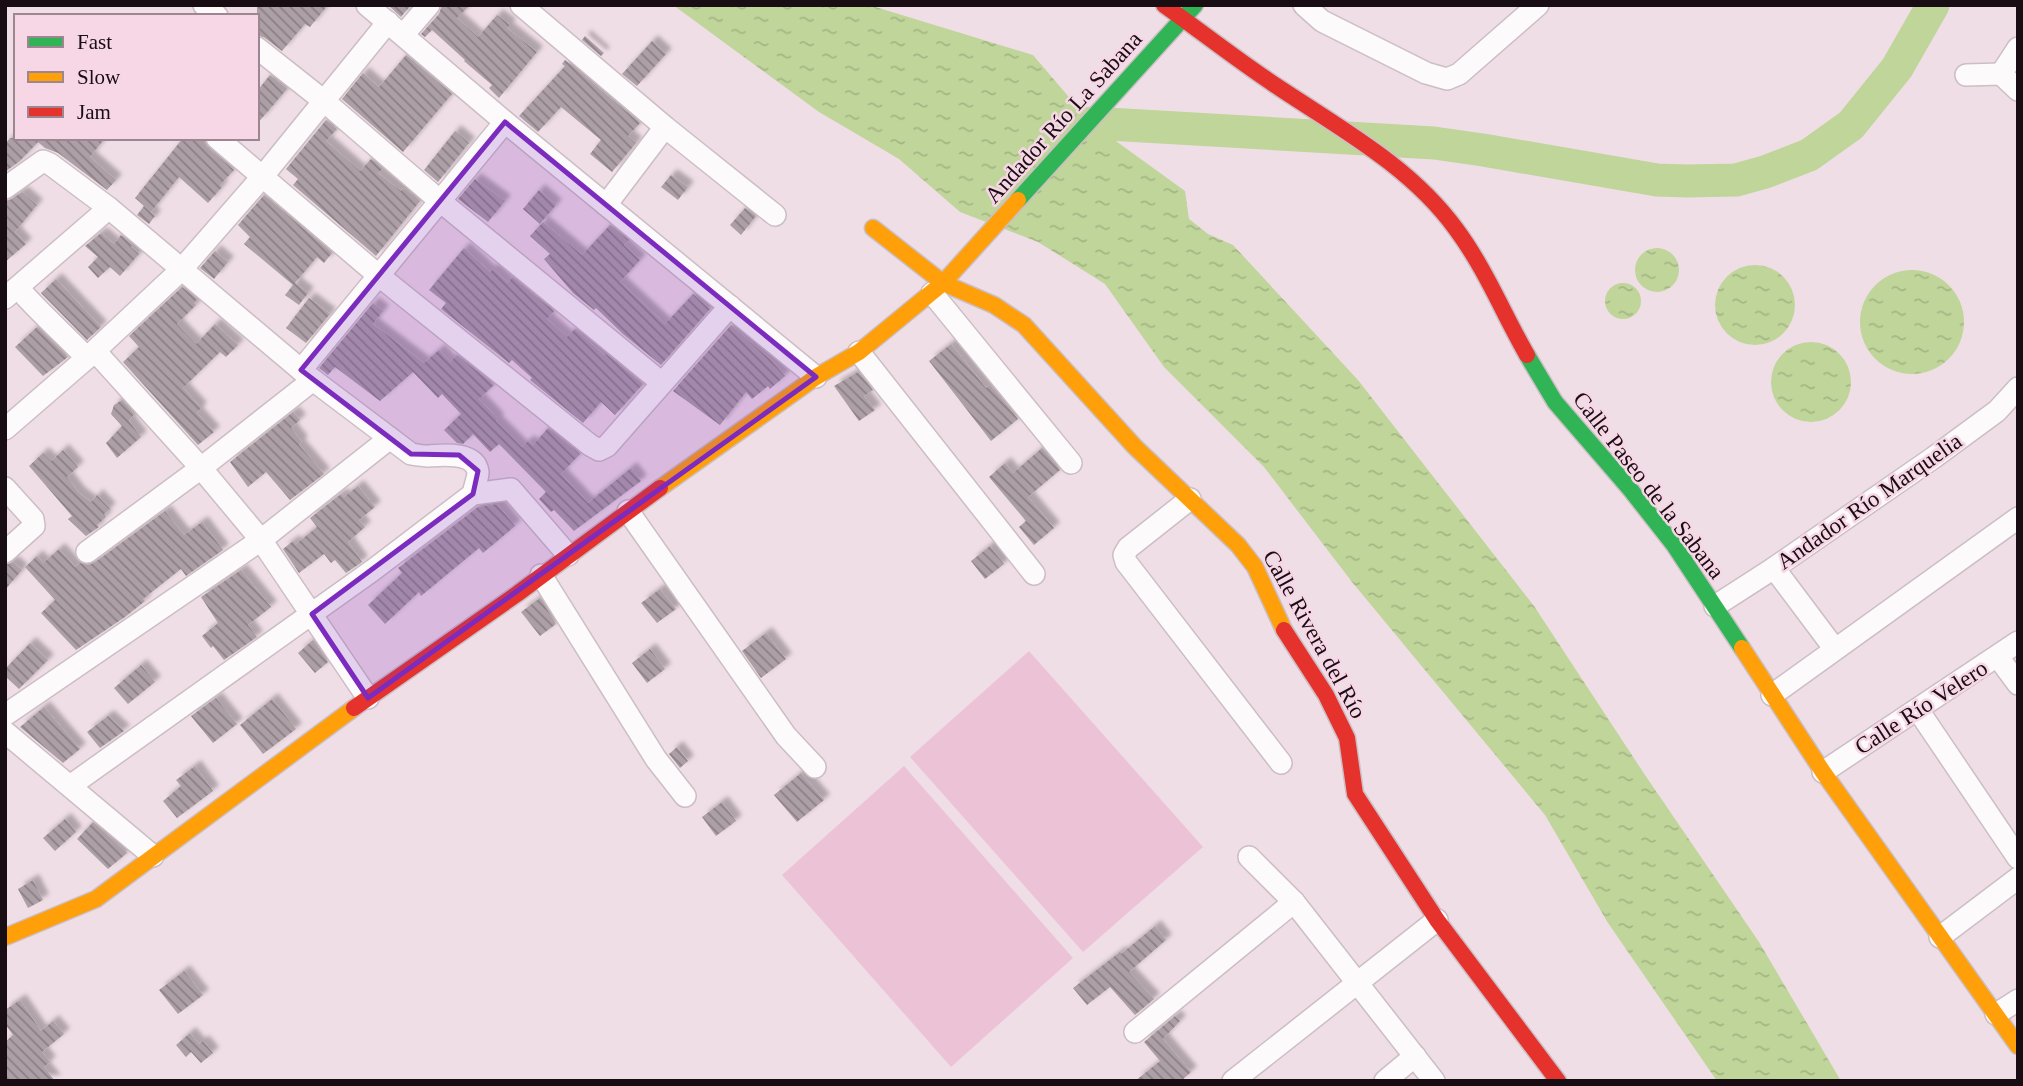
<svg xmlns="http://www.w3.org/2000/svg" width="2023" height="1086" font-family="'Times New Roman',serif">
  <defs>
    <pattern id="water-ripples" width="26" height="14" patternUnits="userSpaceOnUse" patternTransform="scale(1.75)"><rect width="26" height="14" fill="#c0d59a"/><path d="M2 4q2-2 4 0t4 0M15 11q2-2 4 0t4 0" fill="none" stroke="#a4b684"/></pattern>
    <pattern id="building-back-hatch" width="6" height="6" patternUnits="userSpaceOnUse" patternTransform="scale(1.75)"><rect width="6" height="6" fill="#ac9fa5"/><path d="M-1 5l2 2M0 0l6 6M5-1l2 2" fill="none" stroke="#8b8085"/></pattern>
    <filter id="shadow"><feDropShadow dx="6" dy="-6" stdDeviation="2" flood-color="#0004"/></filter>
  </defs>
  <rect width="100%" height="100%" fill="#f0dee7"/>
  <g fill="#ecc2d7">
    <polygon points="1029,651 1203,847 1083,952 910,757"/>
    <polygon points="904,766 1073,958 951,1067 782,875"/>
  </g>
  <g fill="url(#water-ripples)">
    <polygon points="673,5 869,5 1033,55 1091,123 1185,191 1189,219 1208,234 1233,245 1358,380 1534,606 1645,775 1759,942 1841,1081 1717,1081 1608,923 1545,815 1352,582 1264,467 1164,367 1105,284 1038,242 960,212 899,159 819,112"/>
    <circle cx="1657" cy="270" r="22"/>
    <circle cx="1755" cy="305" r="40"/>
    <circle cx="1912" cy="322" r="52"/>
    <circle cx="1623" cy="301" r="18"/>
    <circle cx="1811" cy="382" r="40"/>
  </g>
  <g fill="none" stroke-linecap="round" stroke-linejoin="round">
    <polyline stroke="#c0d59a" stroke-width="33" points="1091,123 1434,143 1483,150 1657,180 1688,181 1736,180 1765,172 1809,155 1851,125 1897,68 1933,5"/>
  </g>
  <g fill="url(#building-back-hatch)" filter="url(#shadow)">
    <polygon points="257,5 328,5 310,27 305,24 282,51 265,38 257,35"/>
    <polygon points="388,5 411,5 401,17"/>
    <polygon points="442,5 470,5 457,18 478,37 497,15 510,25 507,28 537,52 499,98 489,88 492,85 464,61 465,60 432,30 425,37 421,34 439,14"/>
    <polygon points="585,36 604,53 601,56 582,40"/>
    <polygon points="652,41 666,54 637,86 622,74"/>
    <polygon points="406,55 452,94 403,152 342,99 363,73 379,87"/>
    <polygon points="565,60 640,123 628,136 636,143 612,172 590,154 601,140 561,107 538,132 519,116 565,66 562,64"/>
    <polygon points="270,75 287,89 257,124 257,91"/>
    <polygon points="326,120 337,129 326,141 360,171 371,159 383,169 378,173 401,191 403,188 407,190 420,201 376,256 293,185 298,179 286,169"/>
    <polygon points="455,131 469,143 438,182 424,170"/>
    <polygon points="10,138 105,138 90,157 116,180 107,190 58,153 45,148 38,142 20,161 5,172 5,144"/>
    <polygon points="183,138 201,138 208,148 234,170 220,185 222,187 208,203 179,177 151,212 135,198"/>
    <polygon points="671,175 688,187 678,200 661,187"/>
    <polygon points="475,179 505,201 488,222 458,199"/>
    <polygon points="539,190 556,205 540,224 523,209"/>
    <polygon points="22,192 37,205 15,232 26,244 5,262 5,201 12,199"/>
    <polygon points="264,195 332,253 324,263 317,257 295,283 308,293 299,305 285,295 293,285 244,244 250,237 238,225"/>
    <polygon points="144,206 155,216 149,224 137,215"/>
    <polygon points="745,208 756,216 741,235 730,225"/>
    <polygon points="543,222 582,255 610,225 629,240 624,245 640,260 620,282 665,324 693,294 710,309 661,365 623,334 596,308 594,310 573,293 544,259 550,254 530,236"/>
    <polygon points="101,233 114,244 121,235 132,245 131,247 139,254 120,276 110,267 98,278 88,267 98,257 85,246"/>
    <polygon points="464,248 490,272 493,269 508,283 512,277 554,311 547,319 567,337 575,329 604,355 606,354 643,384 615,415 601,402 583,423 530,380 532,378 512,360 509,363 441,309 446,303 429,290"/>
    <polygon points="215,251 228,262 214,279 200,268"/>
    <polygon points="56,279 101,327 87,340 41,293"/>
    <polygon points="182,287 197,299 194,303 196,305 177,324 196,344 215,324 238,345 226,357 220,352 183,388 201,408 197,413 214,432 198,445 123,362 139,347 129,336"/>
    <polygon points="309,298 330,314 306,343 286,328"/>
    <polygon points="373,303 383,311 373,324 424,363 439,350 450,362 457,355 494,385 479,399 498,419 496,421 522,447 528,441 533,445 548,428 580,454 561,474 588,503 631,468 641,481 574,531 554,510 551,512 539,499 546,492 499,444 490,452 473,434 463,444 457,443 444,430 461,414 442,394 438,398 413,372 380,401 335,367 328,375 319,368"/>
    <polygon points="731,325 771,360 785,376 770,389 768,386 752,399 746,392 720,425 673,391"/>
    <polygon points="37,327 68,357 43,376 15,347"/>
    <polygon points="951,344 986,388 990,385 1018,419 991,441 929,361"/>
    <polygon points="858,372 873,390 864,396 875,410 859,421 834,386"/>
    <polygon points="122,400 134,414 129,421 141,437 117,458 106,443 122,426 111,414 114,405"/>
    <polygon points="293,412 300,420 291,428 302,442 299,445 324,474 290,500 266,472 248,487 230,462"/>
    <polygon points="1042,448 1060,470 1028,497 1054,528 1034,545 1019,527 1026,521 989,477 1005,463 1013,473"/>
    <polygon points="63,450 78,467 67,477 79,493 91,502 97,495 110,509 104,514 106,517 97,525 99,527 86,536 68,519 72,516 29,466 43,453 51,461"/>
    <polygon points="358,486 375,507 359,520 365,527 348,542 362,562 346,573 335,560 331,563 324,554 299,573 283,549 293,541 296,544 317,527 310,518 341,494 344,497"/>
    <polygon points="497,504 515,526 483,553 479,548 421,596 419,592 385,624 368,605 402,573 398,568 402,565 478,507"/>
    <polygon points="165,511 184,535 202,522 223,550 186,576 181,569 143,599 145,601 125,617 76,650 41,613 55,600 25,567 37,556 43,563 59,549 75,567 80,563 88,565 94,563"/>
    <polygon points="990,546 1004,564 985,579 971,561"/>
    <polygon points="13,562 22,570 5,590 5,565"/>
    <polygon points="241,570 271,607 248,625 257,637 224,660 213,646 211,648 202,636 218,623 201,597"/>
    <polygon points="660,589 676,609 657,623 641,603"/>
    <polygon points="540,598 556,624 540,636 521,612"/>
    <polygon points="766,633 786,659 761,678 742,651"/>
    <polygon points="313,640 328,662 315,673 298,653"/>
    <polygon points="30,643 48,660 19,689 5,676 5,669"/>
    <polygon points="650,649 665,669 647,683 632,663"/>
    <polygon points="141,665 155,682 128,704 114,688"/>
    <polygon points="216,698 237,724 213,743 191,716"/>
    <polygon points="272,699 296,729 263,754 240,725"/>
    <polygon points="44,707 80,749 63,763 20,727"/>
    <polygon points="108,716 124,731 100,748 87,732"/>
    <polygon points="677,747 688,761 680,768 669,754"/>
    <polygon points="195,766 213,791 177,818 163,801 181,786 176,780"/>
    <polygon points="801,773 824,800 797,822 774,795"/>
    <polygon points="722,802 736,821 716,836 702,817"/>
    <polygon points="65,819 76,832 55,851 43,838"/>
    <polygon points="93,822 127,853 108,869 77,839"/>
    <polygon points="33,880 43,900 28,908 18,889"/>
    <polygon points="1155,926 1166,940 1129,972 1154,999 1135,1015 1110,987 1087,1005 1073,988 1120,952 1121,954"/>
    <polygon points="184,971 203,995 178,1014 159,990"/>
    <polygon points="20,1000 41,1031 53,1021 64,1034 42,1052 50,1062 44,1067 55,1081 5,1081 5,1042 13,1035 5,1024 5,1010"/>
    <polygon points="1175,1016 1180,1021 1163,1039 1191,1072 1181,1081 1135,1081 1160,1061 1144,1042"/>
    <polygon points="190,1033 199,1044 203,1041 213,1053 201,1063 191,1052 186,1057 176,1045"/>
  </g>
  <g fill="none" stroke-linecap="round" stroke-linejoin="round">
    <defs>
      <g id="street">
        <polyline points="204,5 217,16"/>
        <polyline points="367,5 505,122 816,377"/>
        <polyline points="521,5 665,127 775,215"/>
        <polyline points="1304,5 1322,21 1426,73 1447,79 1459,74 1538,5"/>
        <polyline points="404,34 429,5"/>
        <polyline points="257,48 324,101 440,201 662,383"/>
        <polyline points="2001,74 2018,48"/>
        <polyline points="1966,75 2001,74 2018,90"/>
        <polyline points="217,138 378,275 590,445 599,450 607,446 730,306"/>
        <path d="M 5,188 L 43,161 L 50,164 L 109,208 L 313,380 L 411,454 C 417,455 423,456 428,456 C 442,455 475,451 478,472 C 478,478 474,488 473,494"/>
        <polyline points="606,205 665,127"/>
        <path d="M 18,288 C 40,313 64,334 87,358"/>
        <polyline points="932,293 1071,463"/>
        <polyline points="5,298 109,208"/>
        <polyline points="95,351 201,468 261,540 368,698"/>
        <polyline points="859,352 1034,574"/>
        <polyline points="301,370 505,122"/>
        <polyline points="5,429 87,358 181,270 263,176 388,22"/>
        <polyline points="5,488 33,519 34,526 5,552"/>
        <polyline points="1190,499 1128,548 1124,555 1126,562 1281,763"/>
        <polyline points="628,511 786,736 815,767"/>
        <polyline points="87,552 201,468 313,380"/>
        <polyline points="1774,568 1834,648"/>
        <polyline points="541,575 656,759 685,796"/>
        <polyline points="1715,606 1774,568 1933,458 1997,411 2018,388"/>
        <polyline points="1998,657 2018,684"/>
        <polyline points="1772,695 2018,518"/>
        <polyline points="1918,710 2018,858"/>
        <polyline points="5,715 261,540 390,438"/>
        <polyline points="5,732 153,856"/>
        <polyline points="1823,772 2018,642"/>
        <polyline points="70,786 373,570 473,494 511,489 568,555"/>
        <polyline points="1249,857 1294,902 1434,1081"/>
        <polyline points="1940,937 2018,878"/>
        <polyline points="1996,1014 2018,1000"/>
        <polyline points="1135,1032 1294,902"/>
        <polyline points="1233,1081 1437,920"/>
        <polyline points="1385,1081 1415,1056"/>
      </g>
      <g id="fast">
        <polyline points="1018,200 1195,5"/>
        <polyline points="1527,355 1555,402 1630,489 1674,545 1742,648"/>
      </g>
      <g id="slow">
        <polyline points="873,228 943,283 994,305 1024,325 1135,447 1238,545 1255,567 1284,630"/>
        <polyline points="660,488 816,377 859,352 943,283 1018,200"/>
        <polyline points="1742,648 1823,772 2018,1046"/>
        <polyline points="5,937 96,899 354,708"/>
      </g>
      <g id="jam">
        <path d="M 1164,5 C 1203,33 1241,63 1281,89 C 1343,130 1412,168 1456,229 C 1485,268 1503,313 1527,355"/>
        <polyline points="1284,630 1326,695 1347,738 1355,794 1437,920 1558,1081"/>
        <polyline points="354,708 517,594 660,488"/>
      </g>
    </defs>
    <use href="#street" stroke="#cbbec4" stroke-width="24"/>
    <use href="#fast" stroke="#cbbec4" stroke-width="19"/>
    <use href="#slow" stroke="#cbbec4" stroke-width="19"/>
    <use href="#jam" stroke="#cbbec4" stroke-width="19"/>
    <use href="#street" stroke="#fdfafb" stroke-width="21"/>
    <use href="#fast" stroke="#30b455" stroke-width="16"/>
    <use href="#slow" stroke="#ff9f0a" stroke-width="16"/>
    <use href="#jam" stroke="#e5322d" stroke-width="16"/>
  </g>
  <path fill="#7b2cbf" fill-opacity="0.2" stroke="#7b2cbf" stroke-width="5" stroke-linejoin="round" d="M 505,122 L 816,377 L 368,698 L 312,614 L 473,494 L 478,471 L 459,455 L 411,454 L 301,370 Z"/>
  <g text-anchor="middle" stroke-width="5" stroke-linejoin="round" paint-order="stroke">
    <g font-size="23" fill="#170d12" stroke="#f7d7e6">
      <text transform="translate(1063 117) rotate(-48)" y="8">Andador Río La Sabana</text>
      <text transform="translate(1649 485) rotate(52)" y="8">Calle Paseo de la Sabana</text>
      <text transform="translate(1869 501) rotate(-35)" y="8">Andador Río Marquelia</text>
      <text transform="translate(1315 634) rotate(61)" y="8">Calle Rivera del Río</text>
      <text transform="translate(1921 707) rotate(-33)" y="8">Calle Río Velero</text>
    </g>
  </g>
  <rect width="2023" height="1086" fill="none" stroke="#170d12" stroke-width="14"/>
  <rect x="14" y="14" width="245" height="126" fill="#f7d7e6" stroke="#9d8691" stroke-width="2"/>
  <rect x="28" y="37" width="35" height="10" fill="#30b455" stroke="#9d8691" stroke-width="2"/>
  <text x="77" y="49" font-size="21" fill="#170d12">Fast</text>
  <rect x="28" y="72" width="35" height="10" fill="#ff9f0a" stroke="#9d8691" stroke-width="2"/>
  <text x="77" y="84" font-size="21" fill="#170d12">Slow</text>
  <rect x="28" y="107" width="35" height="10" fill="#e5322d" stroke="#9d8691" stroke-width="2"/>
  <text x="77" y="119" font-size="21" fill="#170d12">Jam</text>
</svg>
